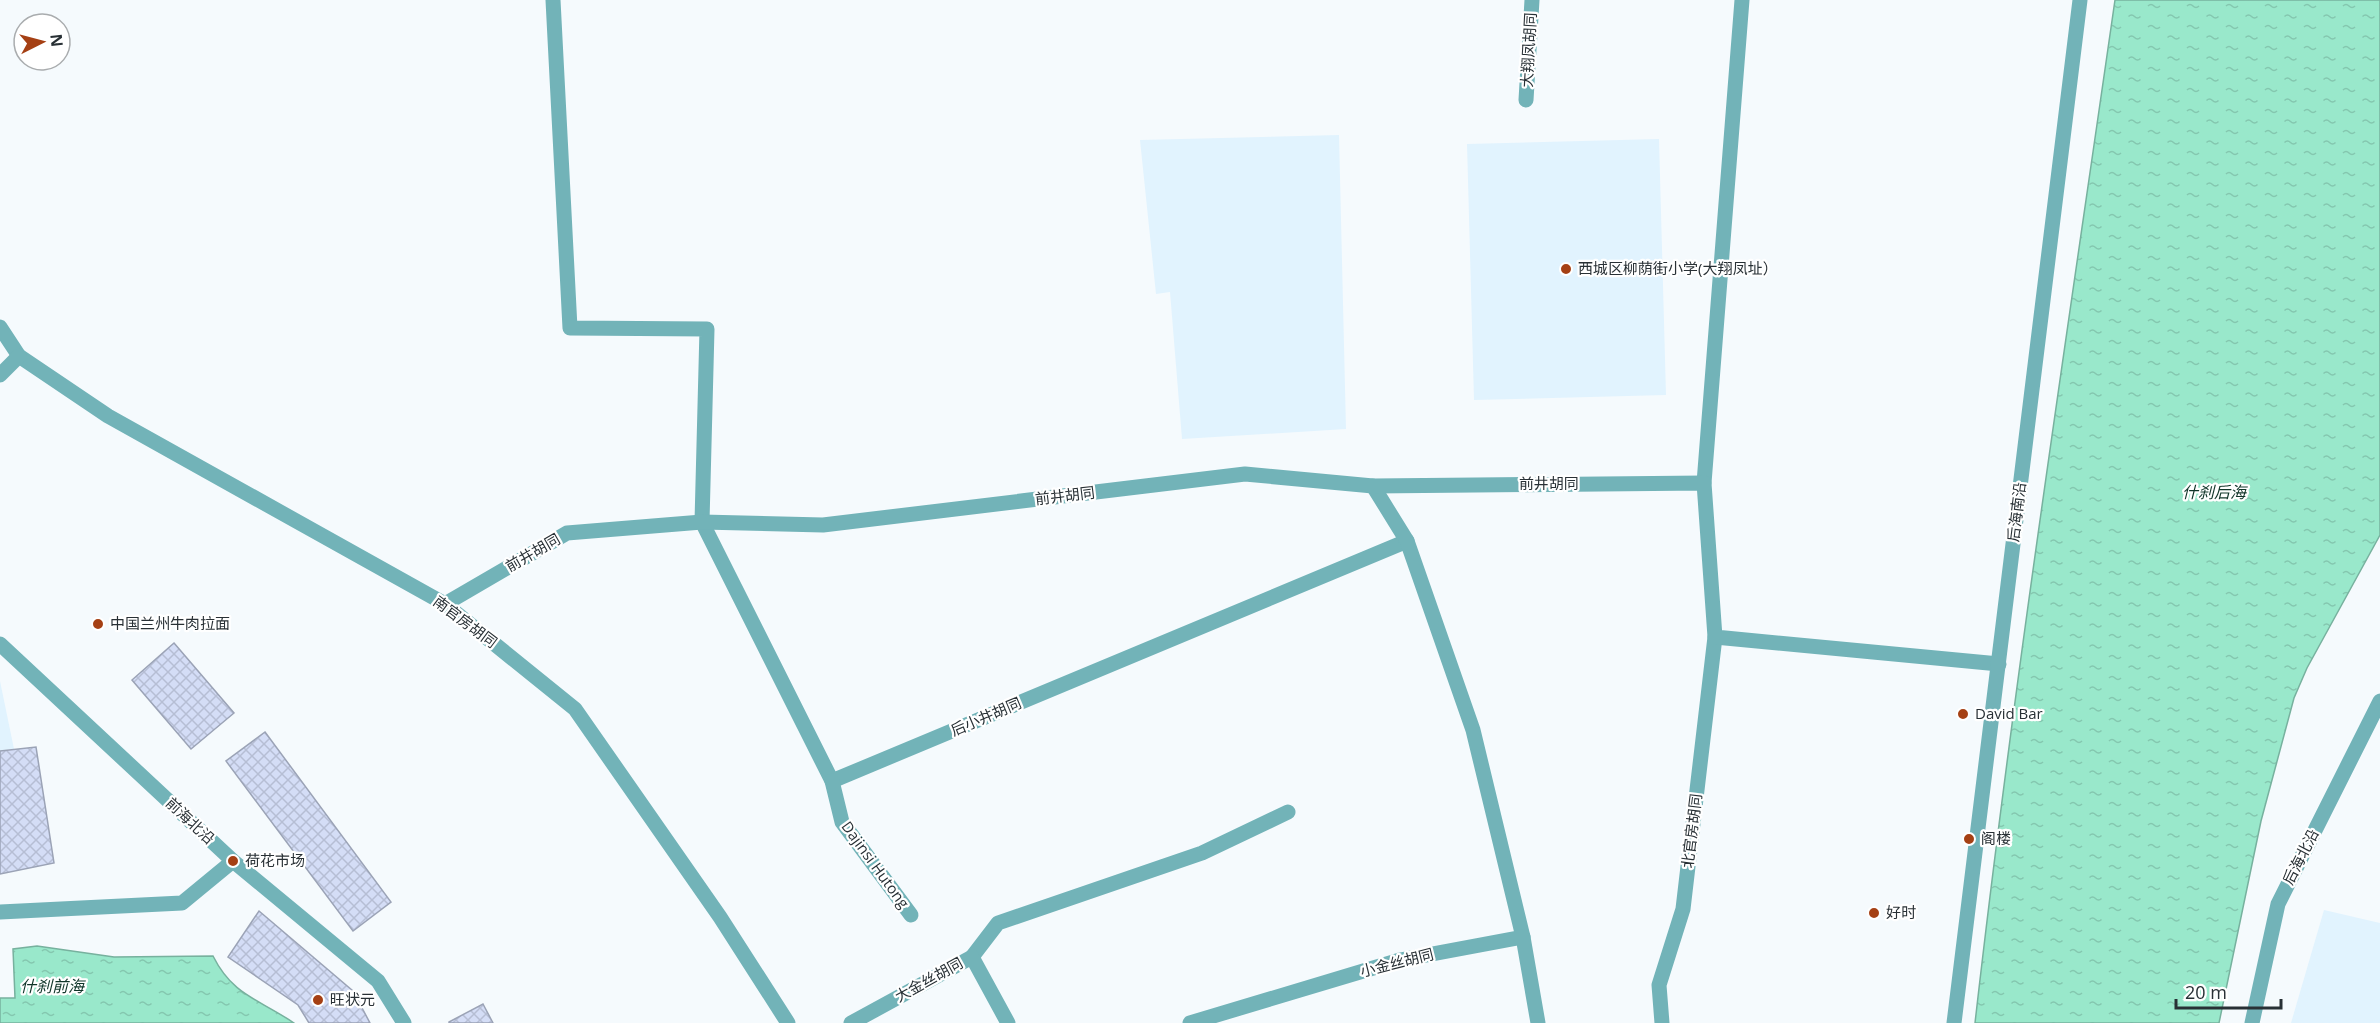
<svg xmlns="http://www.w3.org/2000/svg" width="2380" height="1023" font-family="'Open Sans','Noto Sans SC',sans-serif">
  <defs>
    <pattern id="water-ripples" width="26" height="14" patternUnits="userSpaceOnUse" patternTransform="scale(1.5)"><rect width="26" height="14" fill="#99e8cb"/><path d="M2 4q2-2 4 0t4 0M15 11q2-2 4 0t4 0" fill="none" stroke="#84c7af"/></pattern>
    <pattern id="building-cross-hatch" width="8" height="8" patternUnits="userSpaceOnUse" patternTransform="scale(1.5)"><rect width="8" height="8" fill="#d4ddf6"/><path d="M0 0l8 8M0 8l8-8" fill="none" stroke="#b6bed4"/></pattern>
  </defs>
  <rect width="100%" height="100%" fill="#f5fafd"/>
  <g fill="#e1f3fe">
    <polygon points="1339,135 1346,429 1182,439 1170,292 1156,294 1140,140"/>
    <polygon points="1659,139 1666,395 1474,400 1467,144"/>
    <polygon points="0,681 14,749 0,751"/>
    <polygon points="2324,910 2380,923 2380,1023 2291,1023"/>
  </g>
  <g fill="url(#water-ripples)" stroke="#77b19e" stroke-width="1.5">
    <path d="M 2115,0 L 2380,0 L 2380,535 L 2307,668 L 2294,698 L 2261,821 L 2219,1023 L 1975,1023 C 2014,681 2066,341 2115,0 Z"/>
    <path d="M 37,946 L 114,957 L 213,956 C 233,996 259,999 294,1023 L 0,1023 L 0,998 L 15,998 L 13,949 Z"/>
  </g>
  <g fill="url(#building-cross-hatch)" stroke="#9ba3b6" stroke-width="1.5">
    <polygon points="174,643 234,713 191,749 132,680"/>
    <polygon points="265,732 391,902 353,931 226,761"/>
    <polygon points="36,747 54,863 0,874 0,751"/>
    <polygon points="259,911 353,991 370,1023 309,1023 298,1005 228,957"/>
    <polygon points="483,1004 493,1023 449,1023 449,1022"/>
  </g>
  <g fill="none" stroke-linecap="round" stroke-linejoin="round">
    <g stroke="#72b3b8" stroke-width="15">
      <polyline points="553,0 570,328 707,329 702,522 832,781 1407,541"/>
      <polyline points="1526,100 1532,0"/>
      <polyline points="0,327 19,356 108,416 445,604 575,709 720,917 788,1023"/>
      <polyline points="0,375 19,356"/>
      <polyline points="1704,483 1742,0"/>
      <polyline points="1373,486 1407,541 1473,730 1523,937"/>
      <polyline points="832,781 842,822 911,915"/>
      <polyline points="972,957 998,923 1202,853 1288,812"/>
      <polyline points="851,1023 972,957 1008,1023"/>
      <polyline points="1190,1023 1400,960 1523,937 1538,1023"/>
      <polyline points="1662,1023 1659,985 1683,909 1715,637"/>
    </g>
    <polyline stroke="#72b3b8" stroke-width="15" points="0,912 182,903 233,861"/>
    <g stroke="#72b3b8" stroke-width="15">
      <polyline points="445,604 567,533 702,522 823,525 1245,474 1373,486 1704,483 1715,637 1999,664"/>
      <polyline points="0,644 233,861 378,981 404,1023"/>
      <polyline points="1954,1023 2080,0"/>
      <polyline points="2252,1023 2278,904 2380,701"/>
    </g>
  </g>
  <g fill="#a54014" stroke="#fff" stroke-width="2">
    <circle cx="1566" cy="269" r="6"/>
    <circle cx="98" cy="624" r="6"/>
    <circle cx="1963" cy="714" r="6"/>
    <circle cx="1969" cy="839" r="6"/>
    <circle cx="233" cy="861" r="6"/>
    <circle cx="1874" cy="913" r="6"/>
    <circle cx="318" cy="1000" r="6"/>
  </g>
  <g text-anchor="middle" stroke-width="4.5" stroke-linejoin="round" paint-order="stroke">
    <g font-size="15" fill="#283035" stroke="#fff">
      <text transform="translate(1529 50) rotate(-87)" y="5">大翔凤胡同</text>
      <text x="1549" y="489">前井胡同</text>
      <text transform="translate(1065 496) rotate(-7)" y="5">前井胡同</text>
      <text transform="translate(2017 512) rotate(-83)" y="5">后海南沿</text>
      <text transform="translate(533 553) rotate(-30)" y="5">前井胡同</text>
      <text transform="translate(465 622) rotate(37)" y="5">南官房胡同</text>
      <text transform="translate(986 717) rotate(-23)" y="5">后小井胡同</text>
      <text transform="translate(190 821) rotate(43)" y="5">前海北沿</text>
      <text transform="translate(1692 831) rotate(-83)" y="5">北官房胡同</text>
      <text transform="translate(2301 857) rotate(-63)" y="5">后海北沿</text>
      <text transform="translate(875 865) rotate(54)" y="5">Dajinsi Hutong</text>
      <text transform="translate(1397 963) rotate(-14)" y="5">小金丝胡同</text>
      <text transform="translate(929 980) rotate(-29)" y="5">大金丝胡同</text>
    </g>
    <g font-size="15" fill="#283035" stroke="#fff" text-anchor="start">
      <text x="1578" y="274">西城区柳荫街小学(大翔凤址）</text>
      <text x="110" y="629">中国兰州牛肉拉面</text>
      <text x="1975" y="719">David Bar</text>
      <text x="1981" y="844">阁楼</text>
      <text x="245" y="866">荷花市场</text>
      <text x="1886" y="918">好时</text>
      <text x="330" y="1005">旺状元</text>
    </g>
    <g font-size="16" font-style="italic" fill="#0f3428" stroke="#fff">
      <text x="2214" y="498">什刹后海</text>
      <text x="52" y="992">什刹前海</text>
    </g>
  </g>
  <g transform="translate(42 42) rotate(84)"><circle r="28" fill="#ffffff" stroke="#a9acae" stroke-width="1.5"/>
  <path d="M0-4.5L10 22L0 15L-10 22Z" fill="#a54014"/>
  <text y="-9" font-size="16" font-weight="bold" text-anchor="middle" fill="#283035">N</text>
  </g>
  <path d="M2176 999v9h105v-9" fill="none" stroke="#283035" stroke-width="3"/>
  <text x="2185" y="999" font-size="18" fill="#283035" stroke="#ffffff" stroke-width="4.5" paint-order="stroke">20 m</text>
</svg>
